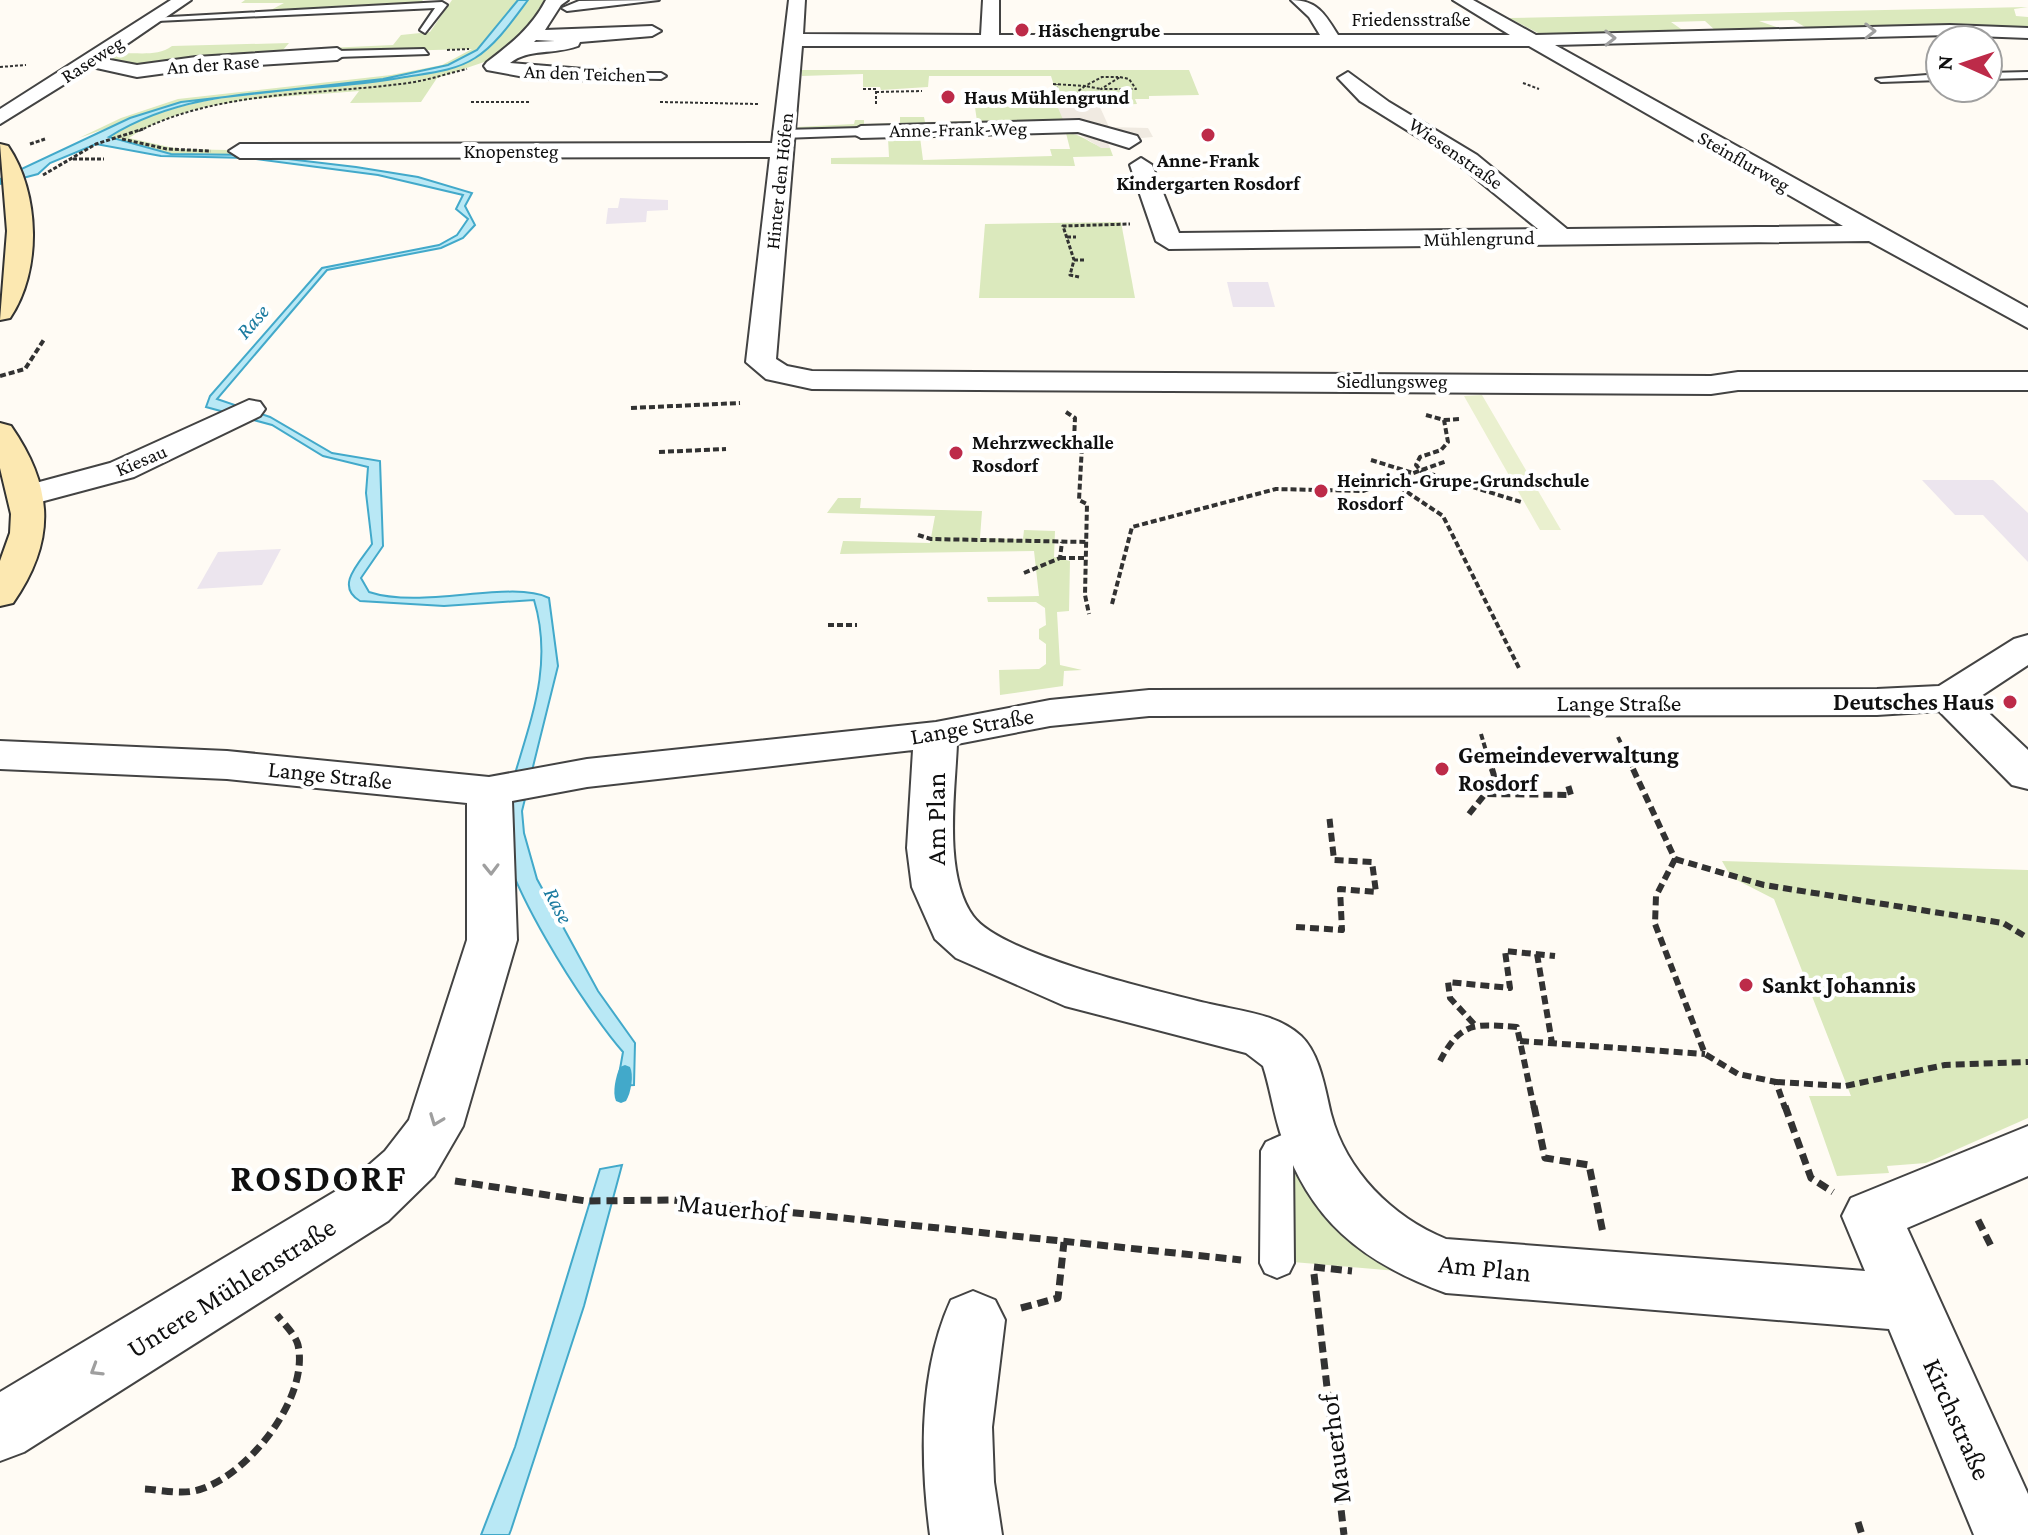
<svg xmlns="http://www.w3.org/2000/svg" width="2028" height="1535" font-family="'Crimson Pro',serif">
  <rect width="100%" height="100%" fill="#fffbf4"/>
  <g fill="#ece5ee">
    <polygon points="620,198 668,200 668,210 647,211 646,222 606,224 608,208 618,208"/>
    <polygon points="1227,282 1268,282 1275,307 1233,307"/>
    <polygon points="1922,480 1993,480 2028,513 2028,562 1983,515 1955,515"/>
    <polygon points="281,549 262,585 197,589 218,552"/>
  </g>
  <g fill="#dbe9bd">
    <polygon points="245,0 423,0 420,4 269,11 284,3 241,3"/>
    <path d="M 452,0 L 518,0 L 477,50 L 448,65 L 383,79 L 181,102 L 79,138 L 121,118 L 178,99 L 391,75 L 442,65 L 472,49 L 316,53 L 144,67 L 104,60 C 124,46 152,61 172,46 L 289,43 L 283,50 L 393,45 L 401,35 L 430,32 Z"/>
    <path d="M 528,0 L 547,0 L 538,17 L 499,57 L 437,78 L 421,102 L 350,103 L 359,91 C 283,98 195,95 129,138 L 178,149 L 227,150 L 231,153 L 229,155 L 171,154 L 108,137 C 198,83 305,96 405,77 C 428,73 454,71 475,58 C 496,45 513,19 528,0 Z"/>
    <polygon points="2028,7 2014,9 2016,16 2028,17 2028,31 1995,26 1803,30 1805,27 1793,20 1759,21 1788,31 1716,31 1705,21 1671,22 1681,29 1701,32 1542,35 1509,18"/>
    <polygon points="802,70 1189,70 1199,95 1149,96 1149,99 1135,99 1137,104 1089,106 1086,101 1062,101 1058,106 1066,124 797,130 797,127 854,124 855,120 864,120 864,124 900,123 900,117 924,117 925,122 977,121 973,94 1056,92 1051,76 929,76 928,87 881,90 880,87 863,87 863,74 802,76"/>
    <path d="M 1066,133 C 1083,133 1093,148 1110,148 L 1113,156 L 1073,157 L 1075,166 L 831,164 L 831,158 L 889,157 L 888,138 L 920,137 L 923,160 L 1052,156 L 1050,149 L 1070,149 Z"/>
    <polygon points="1121,222 1135,298 979,298 985,224"/>
    <polygon points="838,498 861,498 860,508 982,511 980,538 1023,539 1024,530 1055,531 1054,557 1070,561 1069,611 1057,612 1060,665 1082,670 1064,671 1063,686 1000,695 999,670 1039,669 1046,664 1046,644 1039,639 1039,629 1046,625 1045,608 1036,602 988,602 987,597 1039,596 1034,551 840,554 843,541 930,543 935,516 827,513"/>
    <polygon points="1722,861 2028,870 2028,1118 1926,1163 1887,1166 1889,1173 1837,1176 1809,1096 1851,1096 1774,899 1731,877"/>
    <polygon points="1290,1172 1304,1173 1397,1271 1293,1262"/>
  </g>
  <polygon fill="#eaf0cf" points="1482,395 1561,530 1540,530 1464,396"/>
  <polygon fill="#f0eae1" points="1062,101 1087,101 1089,106 1099,105 1109,127 1148,128 1153,137 1107,141 1110,148 1101,148 1077,133 1055,134 1052,125 1065,124 1058,108"/>
  <g fill="#b9e8f5" stroke="#42a9ca" stroke-width="2">
    <path d="M 518,0 L 528,0 C 513,20 496,45 475,58 C 455,71 429,73 405,77 C 307,96 197,81 109,137 L 171,154 L 254,155 L 356,167 L 418,177 L 472,193 L 465,206 L 475,225 L 463,238 L 441,248 L 327,270 L 217,399 L 270,417 L 332,453 L 380,461 L 383,546 L 361,578 L 369,592 C 423,610 511,579 549,598 L 558,666 L 522,811 L 524,833 L 537,879 L 598,991 L 635,1043 L 634,1085 L 617,1086 L 623,1052 C 589,1014 493,868 501,818 C 503,804 510,790 514,777 C 532,716 553,663 534,600 L 444,606 L 360,601 C 334,586 360,562 372,544 L 366,493 L 368,467 L 323,456 L 272,425 L 206,407 L 210,396 L 322,268 L 439,245 L 457,235 L 468,219 L 456,209 L 463,195 L 378,175 L 248,158 L 161,156 L 96,144 L 50,163 L 38,174 L 0,184 L 0,179 L 130,118 L 181,102 L 383,79 L 448,65 L 477,50 Z"/>
    <polygon points="622,1165 584,1306 511,1530 509,1535 481,1535 515,1447 600,1169"/>
  </g>
  <g fill="none" stroke-linecap="round" stroke-linejoin="round">
    <path fill="#42a9ca" fill-rule="evenodd" d="M 625,1065 L 630,1067 C 634,1075 631,1093 626,1101 L 621,1103 L 616,1101 C 612,1093 616,1075 620,1067 Z"/>
    <defs>
      <g id="lane">
        <polygon points="659,0 567,11 562,8 579,1"/>
        <polygon points="442,2 447,5 425,33 420,30 435,8 157,21 152,18"/>
        <polygon points="424,49 428,54 337,57 332,54 337,51"/>
        <polygon points="2028,72 2028,78 1988,79 1988,73"/>
        <polygon points="597,73 661,73 666,76 661,79 601,78"/>
        <polygon points="1940,74 1940,80 1881,82 1876,79"/>
        <polygon points="861,128 865,129 865,135 783,138 777,134 783,130"/>
        <polygon points="1309,1123 1320,1127 1325,1136 1320,1145 1293,1158 1294,1263 1289,1273 1277,1278 1265,1273 1260,1263 1261,1151 1266,1142"/>
      </g>
      <g id="street">
        <polygon points="171,0 191,0 105,59 137,65 196,57 337,48 346,54 337,60 196,69 137,77 92,67 0,124 0,109"/>
        <path d="M 546,0 L 568,0 L 561,5 L 545,30 L 652,26 L 661,31 L 652,36 L 580,42 L 578,46 C 554,55 529,48 510,63 L 608,71 L 611,75 L 608,79 L 601,81 L 530,78 L 487,70 L 484,66 L 487,62 C 511,44 532,27 546,0 ZM 536,40 L 555,41 L 534,42 Z"/>
        <path d="M 789,0 L 805,0 L 803,34 L 981,35 L 983,0 L 999,0 L 999,35 L 1320,35 L 1309,17 L 1291,0 C 1317,0 1325,14 1338,35 L 1510,35 L 1453,0 L 1473,0 L 1536,35 L 1950,25 L 2028,28 L 2028,38 L 1950,35 L 1555,45 L 2028,308 L 2028,328 L 1869,241 L 1169,249 L 1156,241 L 1130,165 L 1141,158 L 1152,165 L 1179,233 L 1538,229 L 1447,155 L 1360,101 L 1338,78 L 1348,72 L 1389,102 L 1477,155 L 1567,229 L 1843,226 L 1529,46 L 802,46 L 776,359 L 787,366 L 812,371 L 1711,376 L 1738,372 L 2028,372 L 2028,390 L 1738,390 L 1711,394 L 812,389 L 766,379 L 746,362 L 770,157 L 240,158 L 229,151 L 240,144 L 772,143 Z"/>
        <polygon points="1079,120 1137,136 1140,141 1129,148 1078,132 861,138 850,132 861,126"/>
        <polygon points="249,400 260,402 265,409 260,416 134,477 29,505 17,502 12,495 17,488 110,463"/>
        <path d="M 2028,635 L 2028,665 L 1975,700 L 2028,750 L 2028,789 L 2012,785 L 1939,711 L 1877,715 L 1149,716 L 1050,726 L 957,744 C 955,793 943,874 973,916 C 1001,955 1161,992 1210,1004 C 1239,1011 1278,1014 1301,1036 C 1320,1054 1325,1089 1331,1114 C 1346,1171 1392,1217 1446,1239 L 1865,1271 L 1842,1216 L 1851,1198 L 2028,1126 L 2028,1176 L 1907,1228 L 2028,1494 L 2028,1535 L 1974,1535 L 1889,1329 L 1446,1293 C 1361,1262 1309,1220 1280,1132 C 1273,1110 1270,1087 1263,1066 L 1246,1053 L 1065,1006 L 956,958 L 935,939 L 912,887 L 907,848 L 913,750 L 587,787 L 512,801 L 517,940 L 463,1126 L 434,1176 L 388,1221 L 24,1452 L 0,1461 L 0,1392 L 346,1185 L 385,1151 L 409,1120 L 467,940 L 467,803 L 227,779 L 0,769 L 0,741 L 227,751 L 489,777 L 587,759 L 936,722 L 1050,700 L 1149,690 L 1877,689 L 1939,686 L 2014,639 Z"/>
        <path d="M 973,1291 L 995,1300 L 1005,1320 L 992,1427 L 994,1482 L 1002,1535 L 930,1535 C 920,1460 919,1370 951,1300 Z"/>
      </g>
      <g id="secondary">
        <path d="M 0,144 L 8,146 C 40,193 42,271 10,318 L 0,320 L 7,231 Z"/>
        <path d="M 0,423 L 11,426 C 54,488 56,541 13,603 L 0,606 L 0,561 L 10,533 L 11,514 L 0,468 Z"/>
      </g>
    </defs>
    <use href="#lane" stroke="#434343" stroke-width="4"/>
    <use href="#street" stroke="#434343" stroke-width="4"/>
    <use href="#secondary" stroke="#323232" stroke-width="4"/>
    <g stroke="#323232" stroke-width="2" stroke-dasharray="3 2" stroke-linecap="butt">
      <polyline points="447,50 469,49"/>
      <polyline points="0,67 26,65"/>
      <polygon points="1120,77 1129,79 1136,89 1101,89"/>
      <polyline points="1523,83 1539,89"/>
      <polyline points="1053,84 1085,86 1102,77 1118,77"/>
      <polyline points="863,89 876,89 876,105"/>
      <polyline points="876,92 922,91"/>
      <polyline points="1076,100 1077,92 1085,86 1101,89"/>
      <polyline points="1049,101 1057,94 1057,84"/>
      <polyline points="471,102 530,102"/>
      <polyline points="660,102 758,104"/>
      <path d="M 139,131 C 219,91 314,95 400,84 C 423,82 445,74 467,69"/>
    </g>
    <g stroke="#323232" stroke-width="3" stroke-dasharray="4 2" stroke-linecap="butt">
      <polyline points="122,139 167,149 211,151"/>
      <polyline points="30,144 45,139"/>
      <polyline points="73,159 104,159"/>
      <polyline points="43,175 96,144 143,129"/>
      <polyline points="1067,237 1076,237"/>
      <polyline points="1074,260 1084,260"/>
      <polyline points="1079,277 1070,275 1074,260 1063,226 1130,224"/>
    </g>
    <g stroke="#323232" stroke-width="4" stroke-dasharray="6 3" stroke-linecap="butt">
      <polyline points="0,376 25,369 45,338"/>
      <polyline points="631,408 740,403"/>
      <polyline points="1066,412 1075,418 1074,441 1082,446 1079,500 1087,504 1085,595 1089,614"/>
      <polyline points="1426,415 1444,420 1448,442 1441,450 1420,457 1416,465 1421,471 1521,502"/>
      <polyline points="1444,420 1461,419"/>
      <polyline points="659,452 726,449"/>
      <polyline points="1371,460 1413,473"/>
      <polyline points="1392,482 1443,516 1520,670"/>
      <polyline points="918,535 931,539 1086,542"/>
      <polyline points="1060,558 1086,558"/>
      <polyline points="1024,573 1060,558 1062,542"/>
      <polyline points="1112,604 1132,527 1276,489 1363,491 1447,461"/>
      <polyline points="828,625 857,625"/>
      <polyline points="1481,734 1492,771"/>
      <polyline points="1618,737 1634,771"/>
    </g>
    <g stroke="#323232" stroke-width="6" stroke-dasharray="9 5" stroke-linecap="butt">
      <polyline points="1492,769 1500,795"/>
      <polyline points="1633,769 1675,859"/>
      <polyline points="1469,814 1485,794 1571,795 1568,785"/>
      <polyline points="1675,859 1656,896 1655,924 1705,1054 1738,1074 1776,1082 1785,1108"/>
      <polyline points="1675,859 1764,885 2003,923 2028,938"/>
      <polyline points="1296,927 1342,930 1340,889 1376,892 1372,862 1334,860 1329,814"/>
      <polyline points="1537,954 1552,1043"/>
      <polyline points="1474,1024 1450,998 1448,982 1510,988 1505,951 1555,956"/>
      <polyline points="1520,1041 1705,1054"/>
      <path d="M 1440,1061 C 1461,1021 1475,1024 1517,1027 L 1534,1108"/>
      <polyline points="1776,1082 1845,1086 1945,1065 2028,1062"/>
    </g>
    <g stroke="#323232" stroke-width="7" stroke-dasharray="11 6" stroke-linecap="butt">
      <polyline points="1534,1106 1545,1158 1589,1165 1603,1233"/>
      <polyline points="1785,1106 1811,1178 1833,1192"/>
      <polyline points="455,1181 586,1201 673,1200 1241,1260"/>
      <polyline points="1978,1220 1991,1246"/>
      <polyline points="1314,1267 1352,1271"/>
      <polyline points="1314,1274 1344,1535"/>
      <polyline points="1021,1308 1058,1298 1064,1242"/>
      <path d="M 145,1489 C 161,1490 179,1494 194,1491 C 245,1480 310,1399 298,1345 C 295,1334 284,1324 277,1315"/>
      <polyline points="1858,1522 1862,1535"/>
    </g>
    <use href="#lane" fill="#fff" fill-rule="evenodd"/>
    <use href="#street" fill="#fff" fill-rule="evenodd"/>
    <use href="#secondary" fill="#fce8b1" fill-rule="evenodd"/>
  </g>
  <defs><path id="oneway-chevron" d="M-2-3.5L2.5 0L-2 3.5" fill="none" stroke-width="1.6" stroke-linecap="round" stroke-linejoin="round" transform="scale(2)"/></defs>
  <g stroke="#9f9f9f">
    <use href="#oneway-chevron" transform="translate(1870 31) rotate(-1)"/>
    <use href="#oneway-chevron" transform="translate(1610 38) rotate(-1)"/>
    <use href="#oneway-chevron" transform="translate(491 869) rotate(89)"/>
    <use href="#oneway-chevron" transform="translate(436 1120) rotate(111)"/>
    <use href="#oneway-chevron" transform="translate(96 1370) rotate(148)"/>
  </g>
  <g fill="#bd2b49" stroke="#fff" stroke-width="3">
    <circle cx="1022" cy="30" r="8"/>
    <circle cx="948" cy="97" r="8"/>
    <circle cx="1208" cy="135" r="8"/>
    <circle cx="956" cy="453" r="8"/>
    <circle cx="1321" cy="491" r="8"/>
    <circle cx="2010" cy="702" r="8"/>
    <circle cx="1442" cy="769" r="8"/>
    <circle cx="1746" cy="985" r="8"/>
  </g>
  <g text-anchor="middle" stroke-width="8" stroke-linejoin="round" paint-order="stroke">
    <g font-size="20" fill="#101010" stroke="#fff">
      <text x="1411" y="26">Friedensstraße</text>
      <text transform="translate(92 59) rotate(-33)" y="7">Raseweg</text>
      <text transform="translate(213 64) rotate(-4)" y="7">An der Rase</text>
      <text transform="translate(585 73) rotate(2)" y="7">An den Teichen</text>
      <text transform="translate(958 129) rotate(-1)" y="7">Anne-Frank-Weg</text>
      <text x="511" y="158">Knopensteg</text>
      <text transform="translate(1456 153) rotate(35)" y="7">Wiesenstraße</text>
      <text transform="translate(1744 161) rotate(30)" y="7">Steinflurweg</text>
      <text transform="translate(779 181) rotate(-84)" y="7">Hinter den Höfen</text>
      <text transform="translate(1479 238) rotate(-1)" y="7">Mühlengrund</text>
      <text x="1392" y="388">Siedlungsweg</text>
      <text transform="translate(141 460) rotate(-23)" y="7">Kiesau</text>
    </g>
    <g font-size="20" font-weight="bold" fill="#101010" stroke="#fff" text-anchor="start">
      <text x="1038" y="37">Häschengrube</text>
      <text x="964" y="104">Haus Mühlengrund</text>
      <text x="1208" y="167" text-anchor="middle">Anne-Frank<tspan x="1208" dy="23">Kindergarten Rosdorf</tspan></text>
      <text x="972" y="449">Mehrzweckhalle<tspan x="972" dy="23">Rosdorf</tspan></text>
      <text x="1337" y="487">Heinrich-Grupe-Grundschule<tspan x="1337" dy="23">Rosdorf</tspan></text>
    </g>
    <g font-size="22" font-style="italic" fill="#1b7ba0" stroke="#fff">
      <text transform="translate(252 321) rotate(-49)" y="8">Rase</text>
      <text transform="translate(559 905) rotate(62)" y="8">Rase</text>
    </g>
    <g font-size="24" font-weight="bold" fill="#101010" stroke="#fff" text-anchor="start">
      <text x="1994" y="710" text-anchor="end">Deutsches Haus</text>
      <text x="1458" y="763">Gemeindeverwaltung<tspan x="1458" dy="28">Rosdorf</tspan></text>
      <text x="1762" y="993">Sankt Johannis</text>
    </g>
    <g font-size="24" fill="#101010" stroke="#fff">
      <text x="1619" y="711">Lange Straße</text>
      <text transform="translate(972 726) rotate(-10)" y="8">Lange Straße</text>
      <text transform="translate(330 775) rotate(6)" y="8">Lange Straße</text>
    </g>
    <g font-size="28" fill="#101010" stroke="#fff">
      <text transform="translate(935 819) rotate(-90)" y="10">Am Plan</text>
      <text transform="translate(733 1207) rotate(6)" y="10">Mauerhof</text>
      <text transform="translate(1485 1267) rotate(6)" y="10">Am Plan</text>
      <text transform="translate(231 1287) rotate(-32)" y="10">Untere Mühlenstraße</text>
      <text transform="translate(1958 1419) rotate(66)" y="10">Kirchstraße</text>
      <text transform="translate(1334 1449) rotate(-97)" y="10">Mauerhof</text>
    </g>
    <g font-size="38" font-weight="bold" letter-spacing="2" fill="#101010" stroke="#fff">
      <text x="319" y="1191">ROSDORF</text>
    </g>
  </g>
  <g transform="translate(1964 64) rotate(273)"><circle r="38" fill="#ffffff" stroke="#9f9f9f" stroke-width="2"/>
  <path d="M0-6L14 30L0 20L-14 30Z" fill="#bd2b49"/>
  <text y="-12" font-size="22" font-weight="bold" text-anchor="middle" fill="#101010">N</text>
  </g>
</svg>
